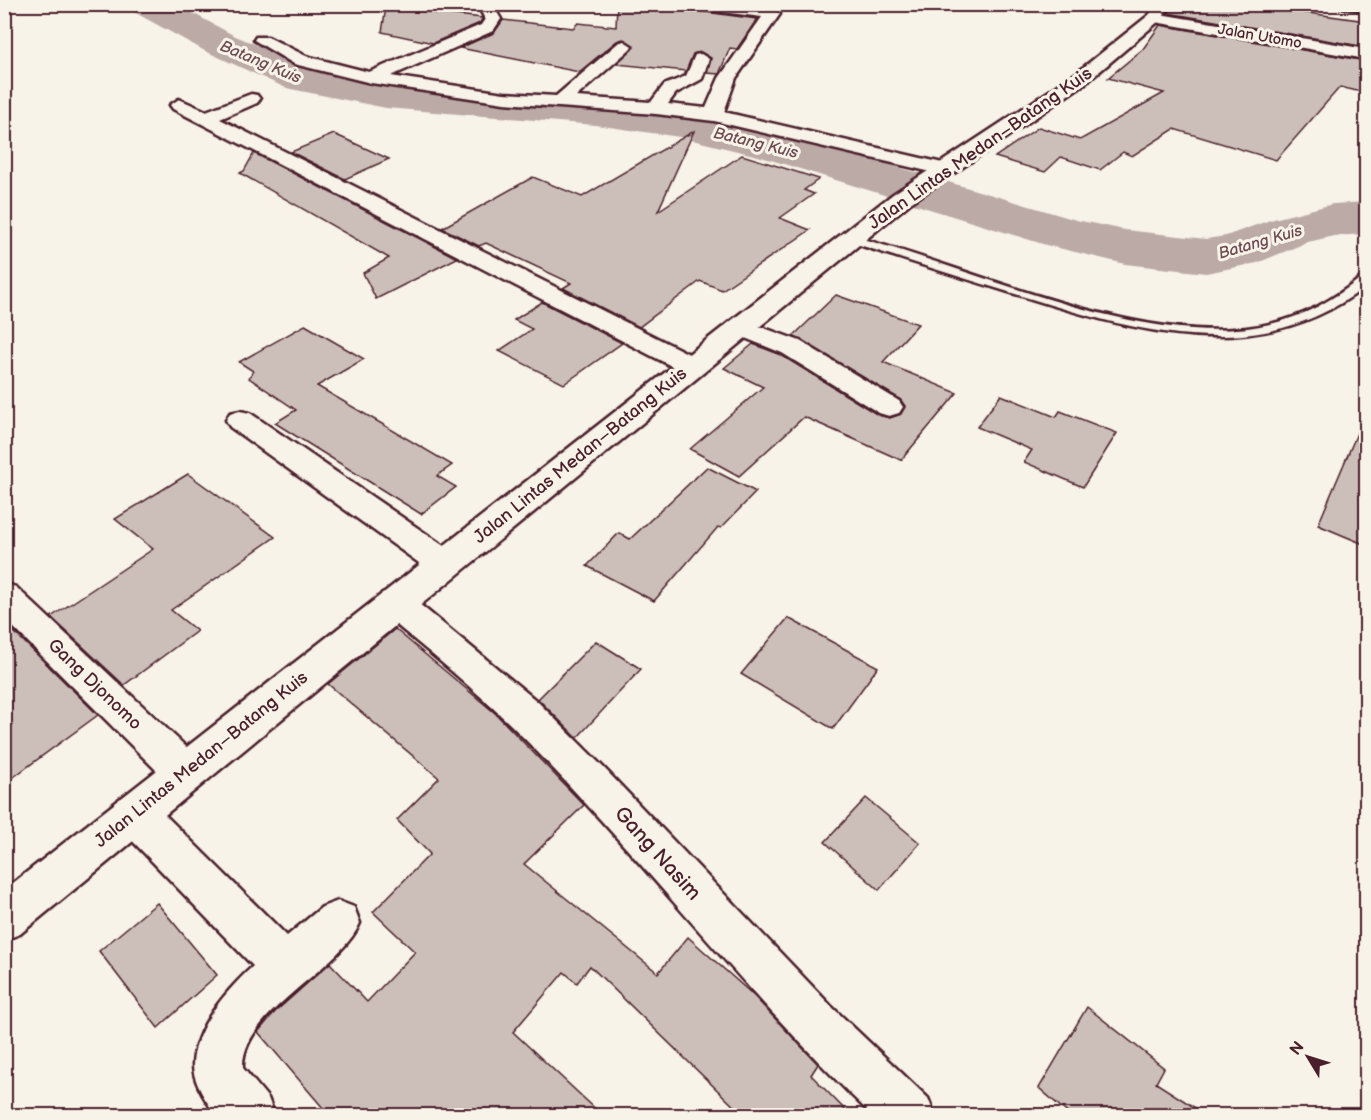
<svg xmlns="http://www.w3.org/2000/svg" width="1371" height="1120" font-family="'Balsamiq Sans',sans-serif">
  <rect width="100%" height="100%" fill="#f7f3e8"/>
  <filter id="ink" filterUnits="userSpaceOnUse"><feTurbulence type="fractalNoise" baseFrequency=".0167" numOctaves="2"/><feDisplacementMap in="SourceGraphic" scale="12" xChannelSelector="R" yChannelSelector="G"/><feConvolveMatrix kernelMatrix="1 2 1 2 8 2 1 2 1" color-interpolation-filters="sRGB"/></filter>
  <g filter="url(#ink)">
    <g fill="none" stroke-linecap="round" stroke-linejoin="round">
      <polygon fill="#bcaaa7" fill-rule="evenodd" points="129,4 176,4 233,35 312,68 386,82 595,99 680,109 790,135 1076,220 1125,230 1206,239 1226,236 1270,220 1333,204 1366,202 1366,234 1334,236 1308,242 1257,263 1206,273 1125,264 1046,245 758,156 680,137 595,125 386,108 286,88 205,51 134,12"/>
    </g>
    <g fill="#ccbfb9" stroke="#4a1f2b" stroke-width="1.5">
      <polygon points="617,4 689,4 698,11 757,19 737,49 730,48 719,74 707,73 711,58 701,52 693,54 686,71 616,64 634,47 623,39 617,41 579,72 460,48 494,33 503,20 573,28 578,23 616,27"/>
      <polygon points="1174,4 1243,4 1366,21 1366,47 1168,13"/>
      <polygon points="386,7 482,18 482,19 480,23 433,43 382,32"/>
      <polygon points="1160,25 1366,61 1366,93 1340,87 1276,160 1174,129 1132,156 1123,152 1100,170 1061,157 1045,172 995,157 1039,127 1080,140 1164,93 1108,78 1143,49"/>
      <polygon points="694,131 658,211 742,155 819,179 804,190 814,194 780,218 810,230 722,290 700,281 639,327 563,288 571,283 486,243 479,246 442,228 533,177 582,197"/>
      <polygon points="334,134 389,159 345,179 291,152"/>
      <polygon points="254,153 457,258 376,299 363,273 389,258 240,173 244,171"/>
      <polygon points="836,295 918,324 883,362 957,393 901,460 804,417 739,476 690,449 763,387 724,368 753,344 781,355 878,415 890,418 901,414 905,406 900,399 793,336"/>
      <polygon points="542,302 622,343 564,384 499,351 532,329 514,320"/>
      <polygon points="305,325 364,359 317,386 452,465 437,476 456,487 421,514 275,423 296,410 249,378 253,371 239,362"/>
      <polygon points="1001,395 1056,417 1060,411 1117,433 1083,487 1024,462 1032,450 977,427"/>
      <polygon points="1366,412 1366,545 1318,525"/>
      <polygon points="707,467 756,492 721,528 718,527 654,601 587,566 619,533 630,539"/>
      <polygon points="188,474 275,537 171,610 197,631 124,685 51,617 153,549 115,519"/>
      <polygon points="788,618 878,667 833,729 741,674"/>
      <polygon points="4,622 98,715 4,784"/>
      <polygon points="395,629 495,713 584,805 524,864 658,973 688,937 752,994 818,1064 811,1075 851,1116 744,1116 590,966 577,983 564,972 513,1032 603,1116 330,1116 258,1032 275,1012 330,963 367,1002 415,952 373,912 430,854 397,820 439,778 328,684"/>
      <polygon points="596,641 641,669 577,738 538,699"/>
      <polygon points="866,798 920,843 879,890 825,842"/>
      <polygon points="157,903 217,975 158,1028 99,951"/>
      <polygon points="1087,1007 1164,1068 1156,1083 1208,1116 1071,1116 1039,1088"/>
    </g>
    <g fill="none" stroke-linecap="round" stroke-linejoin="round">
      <defs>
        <path id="service" d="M 851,236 C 969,266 1150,353 1270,324 C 1305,316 1333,300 1362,277 L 1366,277 L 1366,286 C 1258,371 1131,330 1012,293 C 957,276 902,259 847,241 L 845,239 Z"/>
        <g id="minor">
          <path d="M 477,4 L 492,4 L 501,19 L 493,31 L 391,76 L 504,93 L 556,96 L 618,43 L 624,41 L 632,46 L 630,49 L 576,97 L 651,102 L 664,85 L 686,76 L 695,55 L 701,54 L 709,59 L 702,79 L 676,93 L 668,104 L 706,108 L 719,78 L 762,17 L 698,9 L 691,4 C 709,4 768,1 780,14 L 736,78 L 724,112 L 951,165 L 954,169 L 951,173 L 944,175 L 714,121 L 656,114 L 504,103 L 371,83 L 294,64 L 254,40 L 256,37 L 268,37 L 306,56 L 369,72 L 481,25 L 485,19 Z"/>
          <polygon points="1339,4 1366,4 1366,11 1341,7"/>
          <polygon points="1154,13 1366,49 1366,59 1149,21 1146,18"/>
          <polygon points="251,94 257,95 260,99 257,103 220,119 699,359 703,365 699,371 690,373 681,371 173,109 170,105 179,99 206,111"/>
          <polygon points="739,319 800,341 899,401 903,407 899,413 889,416 879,413 782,353 730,332 726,327 730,322"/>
          <polygon points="240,411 250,413 457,555 462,564 457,573 445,577 433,573 230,427 226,420 230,413"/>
          <polygon points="4,583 16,587 199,759 205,772 199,785 185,790 171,785 4,618"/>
          <path d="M 394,589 L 406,593 L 538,702 L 602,766 L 831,1006 L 928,1098 L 935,1116 L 873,1116 C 744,993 637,851 512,726 C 471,686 426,649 382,613 L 377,603 L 382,593 Z"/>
          <path d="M 134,794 L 149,799 L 287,936 L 322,907 L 338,901 L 354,907 L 360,923 C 341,969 240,1013 243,1068 L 268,1098 L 275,1116 L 217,1116 C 207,1103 193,1082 193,1065 C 194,1027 227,990 253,966 L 119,827 L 113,813 L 119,799 Z"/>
        </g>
        <polygon id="trunk" points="1157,4 1172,4 1159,21 1087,82 909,204 20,934 4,940 4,890 893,194 1075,74 1149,15"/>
      </defs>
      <use href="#service" stroke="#4a1f2b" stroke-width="5"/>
      <use href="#minor" stroke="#4a1f2b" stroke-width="5"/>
      <use href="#trunk" stroke="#4a1f2b" stroke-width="5"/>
      <use href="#service" fill="#f7f3e8" fill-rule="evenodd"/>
      <use href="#minor" fill="#f7f3e8" fill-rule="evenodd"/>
      <use href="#trunk" fill="#f7f3e8" fill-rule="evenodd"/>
    </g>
  </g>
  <g text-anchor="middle" stroke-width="6" stroke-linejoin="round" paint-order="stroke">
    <g font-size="15" fill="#4a1f2b" stroke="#f7f3e8">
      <text transform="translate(1260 36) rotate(10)" y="5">Jalan Utomo</text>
    </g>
    <g font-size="16" font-style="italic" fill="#6c4950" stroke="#f7f3e8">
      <text transform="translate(261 61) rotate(23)" y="6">Batang Kuis</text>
      <text transform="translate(756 142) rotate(14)" y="6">Batang Kuis</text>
      <text transform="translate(1260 241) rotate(-16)" y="6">Batang Kuis</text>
    </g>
    <g font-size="18" fill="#4a1f2b" stroke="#f7f3e8">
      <text transform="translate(980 148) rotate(-35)" y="6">Jalan Lintas Medan–Batang Kuis</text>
      <text transform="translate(580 455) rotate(-39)" y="6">Jalan Lintas Medan–Batang Kuis</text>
      <text transform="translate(95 684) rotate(44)" y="6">Gang Djonomo</text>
      <text transform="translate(201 759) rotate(-39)" y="6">Jalan Lintas Medan–Batang Kuis</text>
    </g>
    <g font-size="21" fill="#4a1f2b" stroke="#f7f3e8">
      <text transform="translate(658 853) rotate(48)" y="7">Gang Nasim</text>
    </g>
  </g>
  <rect width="1371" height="1120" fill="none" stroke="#f7f3e8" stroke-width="24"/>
  <rect x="12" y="12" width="1347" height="1096" fill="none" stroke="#4a1f2b" stroke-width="2" filter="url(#ink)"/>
  <g transform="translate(1308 1057) rotate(308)" stroke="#f7f3e8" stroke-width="4.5" paint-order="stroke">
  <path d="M0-4.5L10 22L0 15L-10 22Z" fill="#4a1f2b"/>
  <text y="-9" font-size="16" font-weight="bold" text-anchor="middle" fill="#4a1f2b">N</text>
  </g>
</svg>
